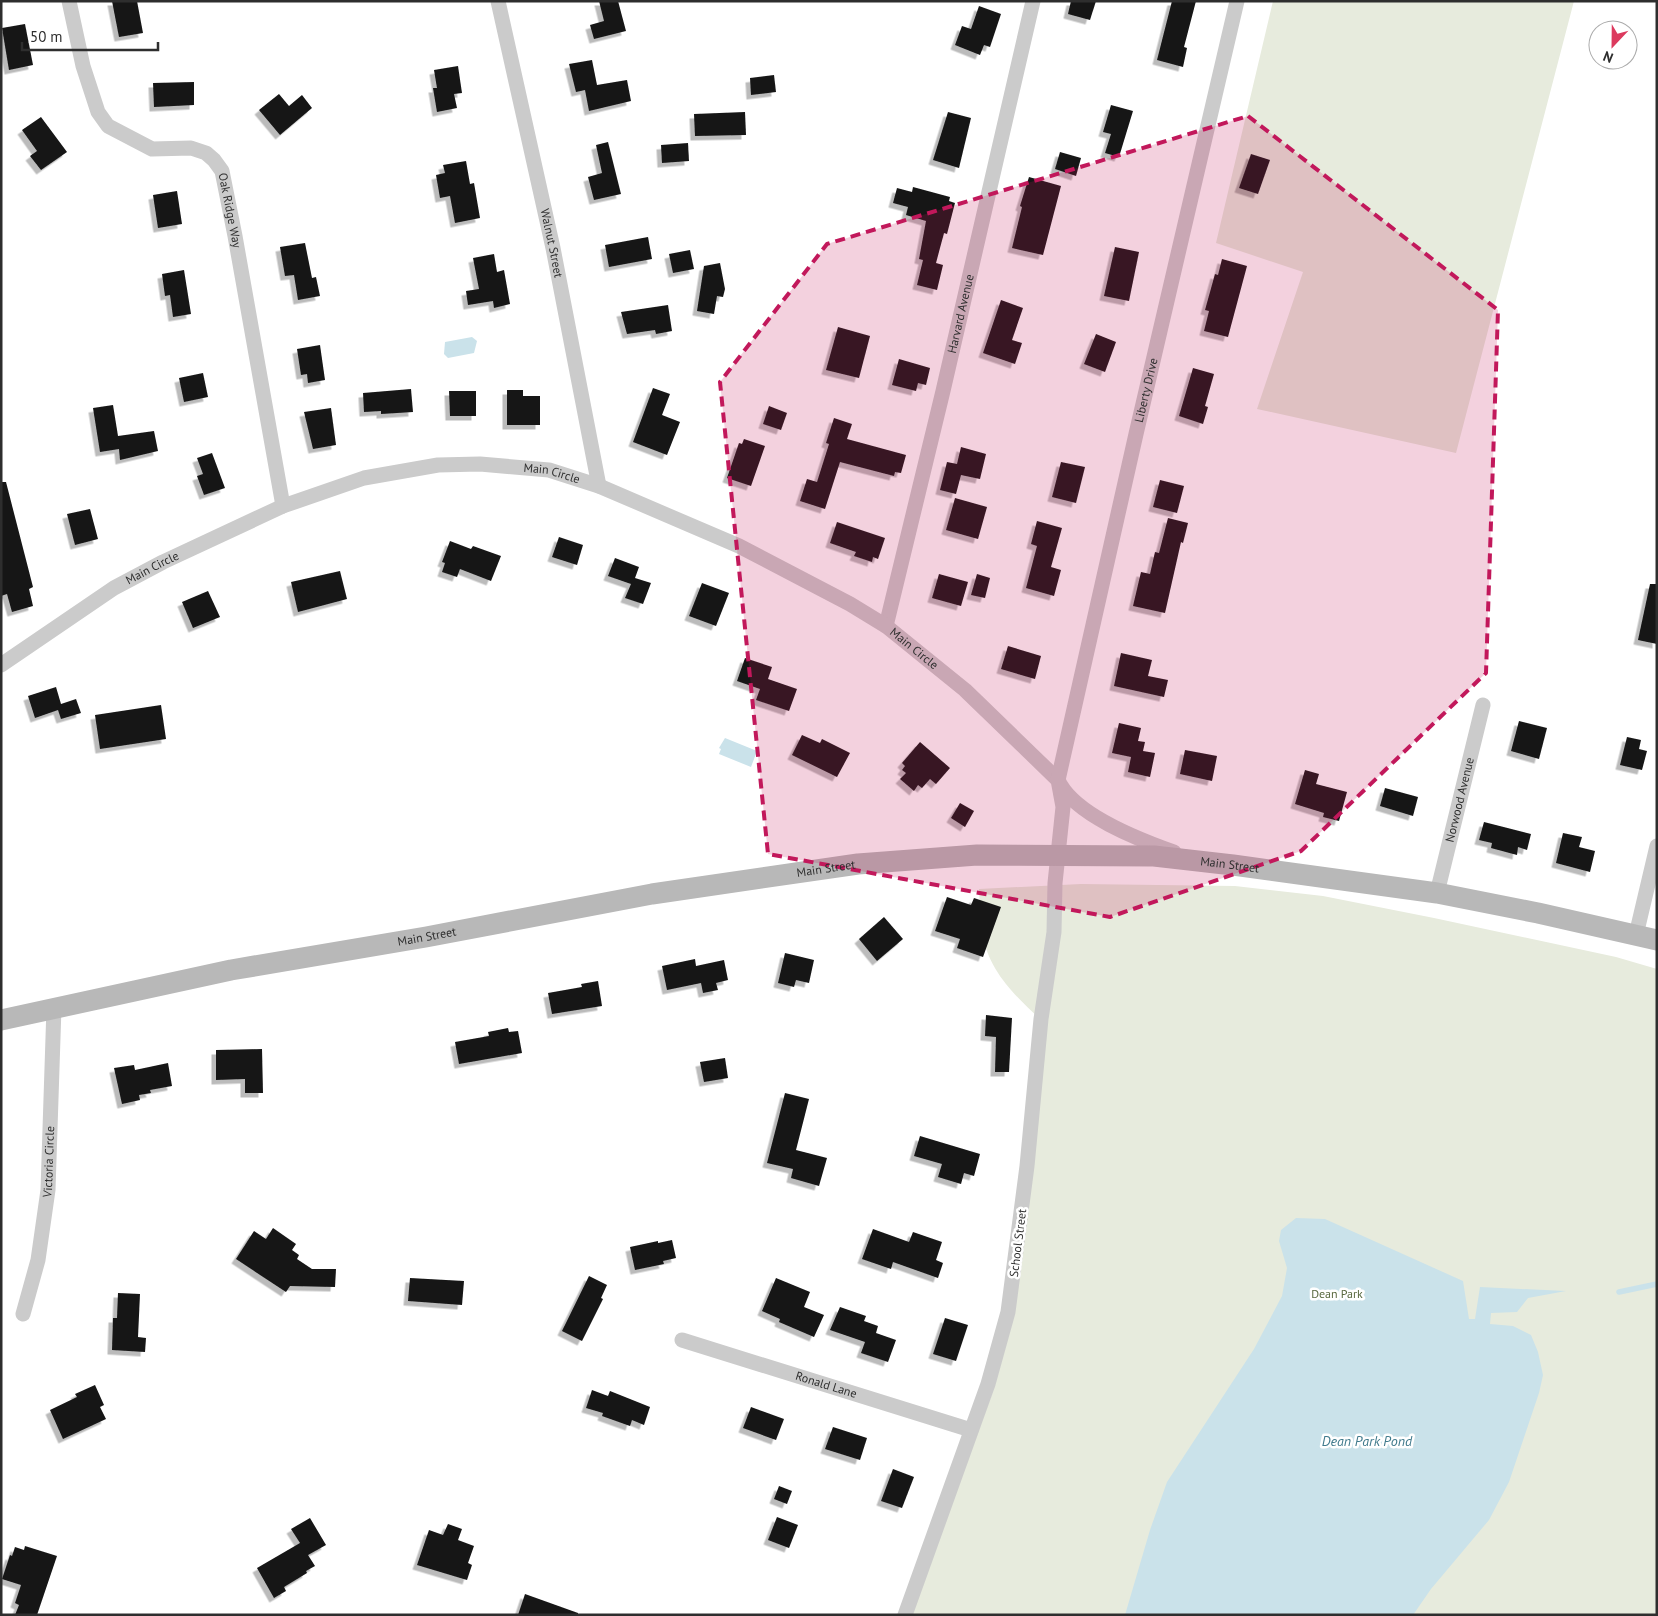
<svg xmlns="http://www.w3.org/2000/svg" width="1658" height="1616" font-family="'PT Sans',sans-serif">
  <defs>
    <filter id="shadow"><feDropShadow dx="-4.5" dy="4.5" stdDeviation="0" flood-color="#0004"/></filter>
  </defs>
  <rect width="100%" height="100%" fill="#fff"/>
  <g fill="#e7ebdd">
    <polygon points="1273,1 1574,1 1456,453 1257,409 1303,272 1216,243"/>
    <path d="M 1081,884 L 1235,886 L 1323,896 L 1434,918 L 1616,957 L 1657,969 L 1657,1615 L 911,1615 L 993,1391 L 1041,1020 C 1016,997 988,970 983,935 C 980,920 980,904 979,889 Z"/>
  </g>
  <g fill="#cae2ea">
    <polygon points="472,337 477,341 474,353 448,358 444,354 445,342"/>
    <polygon points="725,738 757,751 751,767 719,754 721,749 719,748"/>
    <polygon points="1296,1218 1325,1219 1463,1281 1469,1319 1475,1319 1480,1287 1566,1291 1528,1298 1517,1312 1491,1313 1490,1324 1513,1326 1531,1335 1538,1352 1543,1375 1539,1393 1509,1482 1489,1520 1431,1589 1413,1615 1125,1615 1150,1530 1167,1482 1254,1349 1282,1296 1287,1268 1279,1241 1281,1230"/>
  </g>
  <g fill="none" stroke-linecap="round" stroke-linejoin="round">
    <polyline stroke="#cae2ea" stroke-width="5.5" points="1619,1292 1657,1284"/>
  </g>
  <g fill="#151515" filter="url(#shadow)">
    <polygon points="112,1 137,1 143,33 119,37"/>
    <polygon points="599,1 618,1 626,31 594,39 590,25 604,21"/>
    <polygon points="1071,1 1096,1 1090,20 1068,14"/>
    <polygon points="1172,1 1196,1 1184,47 1187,48 1183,67 1157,60"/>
    <polygon points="979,6 1001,14 990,47 984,45 980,55 955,45 962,26 971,29"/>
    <polygon points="25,24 33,65 9,70 2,28"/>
    <polygon points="592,60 597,85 627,80 631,101 589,111 585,90 576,92 569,64"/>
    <polygon points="458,66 462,93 454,94 457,108 437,112 433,88 437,88 434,70"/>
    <polygon points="774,75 776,92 751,95 750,78"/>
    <polygon points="194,82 194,105 154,107 153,83"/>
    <polygon points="279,94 289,106 302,95 312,108 280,135 259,110"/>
    <polygon points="1111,105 1133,111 1119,157 1105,153 1111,134 1103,132"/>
    <polygon points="745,112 746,135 695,136 694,114"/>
    <polygon points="948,112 971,118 959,168 933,160"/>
    <polygon points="41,117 67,152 41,170 30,156 37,151 22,130"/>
    <polygon points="608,142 621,194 594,200 588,177 602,173 596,145"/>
    <polygon points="688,143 689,161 662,163 661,145"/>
    <polygon points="1060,152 1081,158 1076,176 1055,169"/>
    <polygon points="1251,154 1270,160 1258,194 1239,188"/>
    <polygon points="466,161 470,184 474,183 480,218 455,223 450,196 440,198 436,175 445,173 443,165"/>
    <polygon points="1029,177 1061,186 1043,255 1012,248 1022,207 1020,206"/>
    <polygon points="913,187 950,197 949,201 955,203 947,234 944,233 936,263 943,265 937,290 917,285 923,260 919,259 926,221 906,215 908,207 893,203 897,188 912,192"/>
    <polygon points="177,191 182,224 158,228 153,195"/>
    <polygon points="648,237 652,259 609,267 605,245"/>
    <polygon points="305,243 312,278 316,277 320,296 298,300 294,275 285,276 280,247"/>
    <polygon points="1115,247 1139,252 1129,301 1104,296"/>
    <polygon points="690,250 694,269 673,273 669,254"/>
    <polygon points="494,254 497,272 504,270 510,304 494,308 493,301 468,305 466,291 479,289 473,258"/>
    <polygon points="1222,259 1247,266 1228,337 1204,331 1209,311 1205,310 1215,274 1218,275"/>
    <polygon points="720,263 725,289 723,297 717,296 714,314 697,311 704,266"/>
    <polygon points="184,270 191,314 173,317 170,295 165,296 162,274"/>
    <polygon points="1001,300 1023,308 1012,340 1022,343 1015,364 983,353"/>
    <polygon points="668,305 672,331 656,334 655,330 627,334 621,312"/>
    <polygon points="838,327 870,336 859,378 826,370"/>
    <polygon points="1096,334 1116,342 1105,372 1084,364"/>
    <polygon points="320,345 325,380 308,383 307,374 301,375 297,349"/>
    <polygon points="899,359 930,368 926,385 918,383 916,391 892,385"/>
    <polygon points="1193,368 1214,374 1205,406 1208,407 1203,424 1179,416"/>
    <polygon points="203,373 208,397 184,402 179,378"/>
    <polygon points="653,388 670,394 662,415 680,422 667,455 633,442"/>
    <polygon points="411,389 413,412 381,414 381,411 364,412 363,393"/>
    <polygon points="507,390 523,390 523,396 540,396 540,425 507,425"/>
    <polygon points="449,391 476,391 476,416 450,416"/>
    <polygon points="113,405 118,436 154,431 158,451 120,460 119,449 100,452 93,408"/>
    <polygon points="769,406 787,413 781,430 763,424"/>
    <polygon points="331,408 336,445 313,449 304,412"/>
    <polygon points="834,418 852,424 847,439 906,455 901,473 895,472 894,476 840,462 825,509 800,501 807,479 817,482 829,444 826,443"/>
    <polygon points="744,439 765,446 751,486 727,478 739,443 742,444"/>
    <polygon points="961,447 986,454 980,479 961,475 956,494 940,490 947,462 957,464"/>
    <polygon points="212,453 225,488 204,495 197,476 203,474 197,458"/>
    <polygon points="1061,462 1085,467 1076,503 1052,497"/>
    <polygon points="1160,480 1184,486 1177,513 1153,507"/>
    <polygon points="1,482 6,482 33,587 29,589 33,606 12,612 7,594 1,596"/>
    <polygon points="955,498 987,507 978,539 946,530"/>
    <polygon points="90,509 98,539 75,545 67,514"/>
    <polygon points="1168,518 1188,523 1183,543 1181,542 1165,613 1133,606 1141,572 1150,574 1155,552 1159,553"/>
    <polygon points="1037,521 1062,528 1051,567 1061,570 1054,596 1026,588 1037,546 1031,544"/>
    <polygon points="837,522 885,538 878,559 873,557 872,562 854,556 856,552 830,543"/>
    <polygon points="559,537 583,545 577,565 552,557"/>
    <polygon points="450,541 471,549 473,546 501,556 491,581 460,569 457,577 442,572 445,563 442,562"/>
    <polygon points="615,558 639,567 635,578 651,583 643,604 625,598 631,584 608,576"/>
    <polygon points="340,571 347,599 298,612 291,582"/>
    <polygon points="939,574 968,582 961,606 932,598"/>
    <polygon points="977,574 990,578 985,598 971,595"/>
    <polygon points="702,583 729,593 716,626 689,616"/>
    <polygon points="1650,584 1657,584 1657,644 1638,640"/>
    <polygon points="208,591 220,617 193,628 182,602"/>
    <polygon points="1008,646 1041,656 1035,679 1001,669"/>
    <polygon points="1121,653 1152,660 1148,676 1168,680 1164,697 1114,686"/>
    <polygon points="745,658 772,667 768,679 797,689 789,711 756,700 760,689 737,681"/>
    <polygon points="56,687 61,704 76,699 81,713 61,719 58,710 35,718 28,696"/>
    <polygon points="161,705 166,739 100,749 95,715"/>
    <polygon points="1519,721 1547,728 1539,759 1511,751"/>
    <polygon points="1119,723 1141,728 1138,741 1145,742 1143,751 1155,753 1150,777 1128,772 1131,757 1112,753"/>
    <polygon points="802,735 820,743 822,739 850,753 837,777 792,755"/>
    <polygon points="1627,737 1641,740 1639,749 1647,751 1642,770 1620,765"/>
    <polygon points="920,742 950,768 936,784 930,779 922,788 918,785 914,791 900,779 906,773 902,770 905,766 902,763"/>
    <polygon points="1185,750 1217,756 1212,781 1180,774"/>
    <polygon points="1305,770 1319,774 1316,784 1347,792 1339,821 1323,817 1324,813 1295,804"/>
    <polygon points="1385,788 1418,797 1413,816 1380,806"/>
    <polygon points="960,803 974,811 965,827 951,818"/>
    <polygon points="1484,822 1531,834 1527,850 1518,847 1517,855 1491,848 1492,843 1479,840"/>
    <polygon points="1563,833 1582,837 1579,847 1595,851 1590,872 1556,863"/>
    <polygon points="947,897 971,905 974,898 1001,907 983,957 957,948 960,939 935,931"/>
    <polygon points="884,917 903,939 877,961 859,939"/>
    <polygon points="785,953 814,960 809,983 796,980 794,987 778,983"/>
    <polygon points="695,959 696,966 724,960 728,980 716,983 718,990 703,993 701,983 667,990 662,966"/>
    <polygon points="598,981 602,1006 552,1014 548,993 582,987 581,984"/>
    <polygon points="986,1015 1012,1018 1009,1072 995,1072 996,1037 985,1036"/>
    <polygon points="508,1028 509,1032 518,1031 522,1053 459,1064 455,1042 489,1036 488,1032"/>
    <polygon points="262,1049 263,1093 245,1093 245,1079 216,1080 216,1050"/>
    <polygon points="725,1058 728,1078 704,1082 700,1062"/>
    <polygon points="168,1063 172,1086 150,1090 151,1093 139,1095 140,1100 122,1104 114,1068 134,1065 135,1070"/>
    <polygon points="785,1093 809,1099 796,1150 827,1158 819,1186 791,1178 793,1169 767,1163"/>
    <polygon points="920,1136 980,1154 974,1176 964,1173 961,1184 938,1177 942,1164 914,1156"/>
    <polygon points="273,1228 296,1244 292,1250 299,1255 297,1259 312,1269 336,1269 335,1287 290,1286 286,1292 236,1259 254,1231 266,1239"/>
    <polygon points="873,1229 909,1242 913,1232 942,1242 936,1260 943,1263 938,1278 893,1262 891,1269 862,1259"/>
    <polygon points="672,1240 676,1258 663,1261 664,1264 635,1270 630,1247 658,1241 658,1243"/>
    <polygon points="589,1276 607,1285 601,1298 603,1299 582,1341 562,1331"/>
    <polygon points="410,1278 464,1281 462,1305 408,1301"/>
    <polygon points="776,1278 810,1292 804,1307 824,1315 814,1337 779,1322 780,1319 762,1311"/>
    <polygon points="118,1293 140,1294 138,1337 146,1338 145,1352 112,1350 113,1318 117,1318"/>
    <polygon points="840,1307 866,1316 864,1321 878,1326 876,1333 896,1340 888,1362 861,1353 865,1342 830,1330"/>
    <polygon points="945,1318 968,1325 956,1361 933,1354"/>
    <polygon points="95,1385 104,1405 100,1407 106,1419 63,1439 50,1410 77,1397 75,1394"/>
    <polygon points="592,1390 608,1396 610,1391 650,1407 644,1425 632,1420 630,1426 602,1416 603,1413 586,1408"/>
    <polygon points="751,1407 784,1419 776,1440 743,1428"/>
    <polygon points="833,1427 867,1438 860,1460 825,1449"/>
    <polygon points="893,1469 914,1477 902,1508 881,1501"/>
    <polygon points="779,1486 792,1491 787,1504 774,1499"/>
    <polygon points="777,1517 798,1525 789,1548 768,1540"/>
    <polygon points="310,1518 326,1545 308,1555 315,1566 306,1571 307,1573 284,1587 286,1591 274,1598 257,1568 300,1543 291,1529"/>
    <polygon points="448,1524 462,1529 458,1540 474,1546 468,1563 472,1565 467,1580 417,1565 429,1530 443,1535"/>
    <polygon points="25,1546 57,1556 37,1615 15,1615 19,1605 15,1603 21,1585 2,1579 10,1555 12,1556 15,1547 24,1550"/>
    <polygon points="525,1594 578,1613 578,1615 518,1615"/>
  </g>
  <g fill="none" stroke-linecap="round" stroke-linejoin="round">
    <g stroke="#cbcbcb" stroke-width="15">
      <path id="s1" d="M 69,1 L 83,66 L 98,112 L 108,126 L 152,149 L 191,148 L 206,153 L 214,160 L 222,171 L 235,236 L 283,506"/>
      <path id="s2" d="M 498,1 L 553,248 L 599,486"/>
      <path id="s3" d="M 886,626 L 943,391 L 1033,1"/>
      <path id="s4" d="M 1,665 L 114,588 L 163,562 L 283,506 L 364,478 L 438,465 L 480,464 L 549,470 L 599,486 L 739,546 L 850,604 L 886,626 L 965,690 L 1058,780 L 1063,807 L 1055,883 L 1054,932 L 1041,1019 L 1027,1166 L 1008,1312 L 988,1384 L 905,1615"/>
      <path id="s5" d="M 1174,852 C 1140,840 1074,815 1058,780 L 1136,434 L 1237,1"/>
      <path id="s6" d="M 1437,893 L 1483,705"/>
      <polyline points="1636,935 1657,846"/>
      <path id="s7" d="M 23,1314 L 38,1260 L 48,1190 L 54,1007"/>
      <path id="s8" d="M 682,1340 L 971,1430"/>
    </g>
    <path stroke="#b8b8b8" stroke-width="21" id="s9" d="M 1,1020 L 231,970 L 426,937 L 652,894 L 858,864 L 977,855 L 1154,856 L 1233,865 L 1437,893 L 1538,913 L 1657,940"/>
  </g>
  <path fill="#c2185b" fill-opacity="0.2" stroke="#c2185b" stroke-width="4" stroke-dasharray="10 6" stroke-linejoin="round" d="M 1248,116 L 1498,310 L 1486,673 L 1301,851 L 1110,917 L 768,854 L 720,382 L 827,244 Z"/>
  <g text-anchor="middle" stroke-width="5" stroke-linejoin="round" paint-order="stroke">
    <g font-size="12" fill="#2e2e2e" stroke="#fff">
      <text dy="4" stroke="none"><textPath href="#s1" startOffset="301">Oak Ridge Way</textPath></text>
      <text dy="4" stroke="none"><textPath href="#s2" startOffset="248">Walnut Street</textPath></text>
      <text dy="4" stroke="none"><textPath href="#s3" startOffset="321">Harvard Avenue</textPath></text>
      <text dy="4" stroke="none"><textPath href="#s5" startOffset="539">Liberty Drive</textPath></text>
      <text dy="4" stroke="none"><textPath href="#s4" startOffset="600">Main Circle</textPath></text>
      <text dy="4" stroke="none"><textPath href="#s4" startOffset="180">Main Circle</textPath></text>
      <text dy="4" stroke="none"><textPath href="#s4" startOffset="1005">Main Circle</textPath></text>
      <text dy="4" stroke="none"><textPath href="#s6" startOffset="96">Norwood Avenue</textPath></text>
      <text dy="4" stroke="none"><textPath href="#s9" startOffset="1244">Main Street</textPath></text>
      <text dy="4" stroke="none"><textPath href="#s9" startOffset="839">Main Street</textPath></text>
      <text dy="4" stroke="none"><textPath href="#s9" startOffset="434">Main Street</textPath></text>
      <text dy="4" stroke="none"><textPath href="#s7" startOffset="155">Victoria Circle</textPath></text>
      <text transform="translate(1018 1243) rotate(-83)" y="4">School Street</text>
      <text dy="4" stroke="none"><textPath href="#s8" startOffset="151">Ronald Lane</textPath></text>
    </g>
    <g font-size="12" fill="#58683e" stroke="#fff">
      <text x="1337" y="1298">Dean Park</text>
    </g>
    <g font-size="14" font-style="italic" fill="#407a8c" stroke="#fff">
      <text x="1367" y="1446">Dean Park Pond</text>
    </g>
  </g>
  <rect width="1658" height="1616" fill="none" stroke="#2e2e2e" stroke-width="5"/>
  <g transform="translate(1613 45) rotate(202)"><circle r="24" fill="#ffffff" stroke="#ababab"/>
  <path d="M0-4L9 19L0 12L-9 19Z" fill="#dc3a5e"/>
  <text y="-8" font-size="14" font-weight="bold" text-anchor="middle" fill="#2e2e2e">N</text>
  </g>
  <path d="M22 42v8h136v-8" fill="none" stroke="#2e2e2e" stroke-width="2.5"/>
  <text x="30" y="42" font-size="15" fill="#2e2e2e" stroke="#ffffff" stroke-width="4" paint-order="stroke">50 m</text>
</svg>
